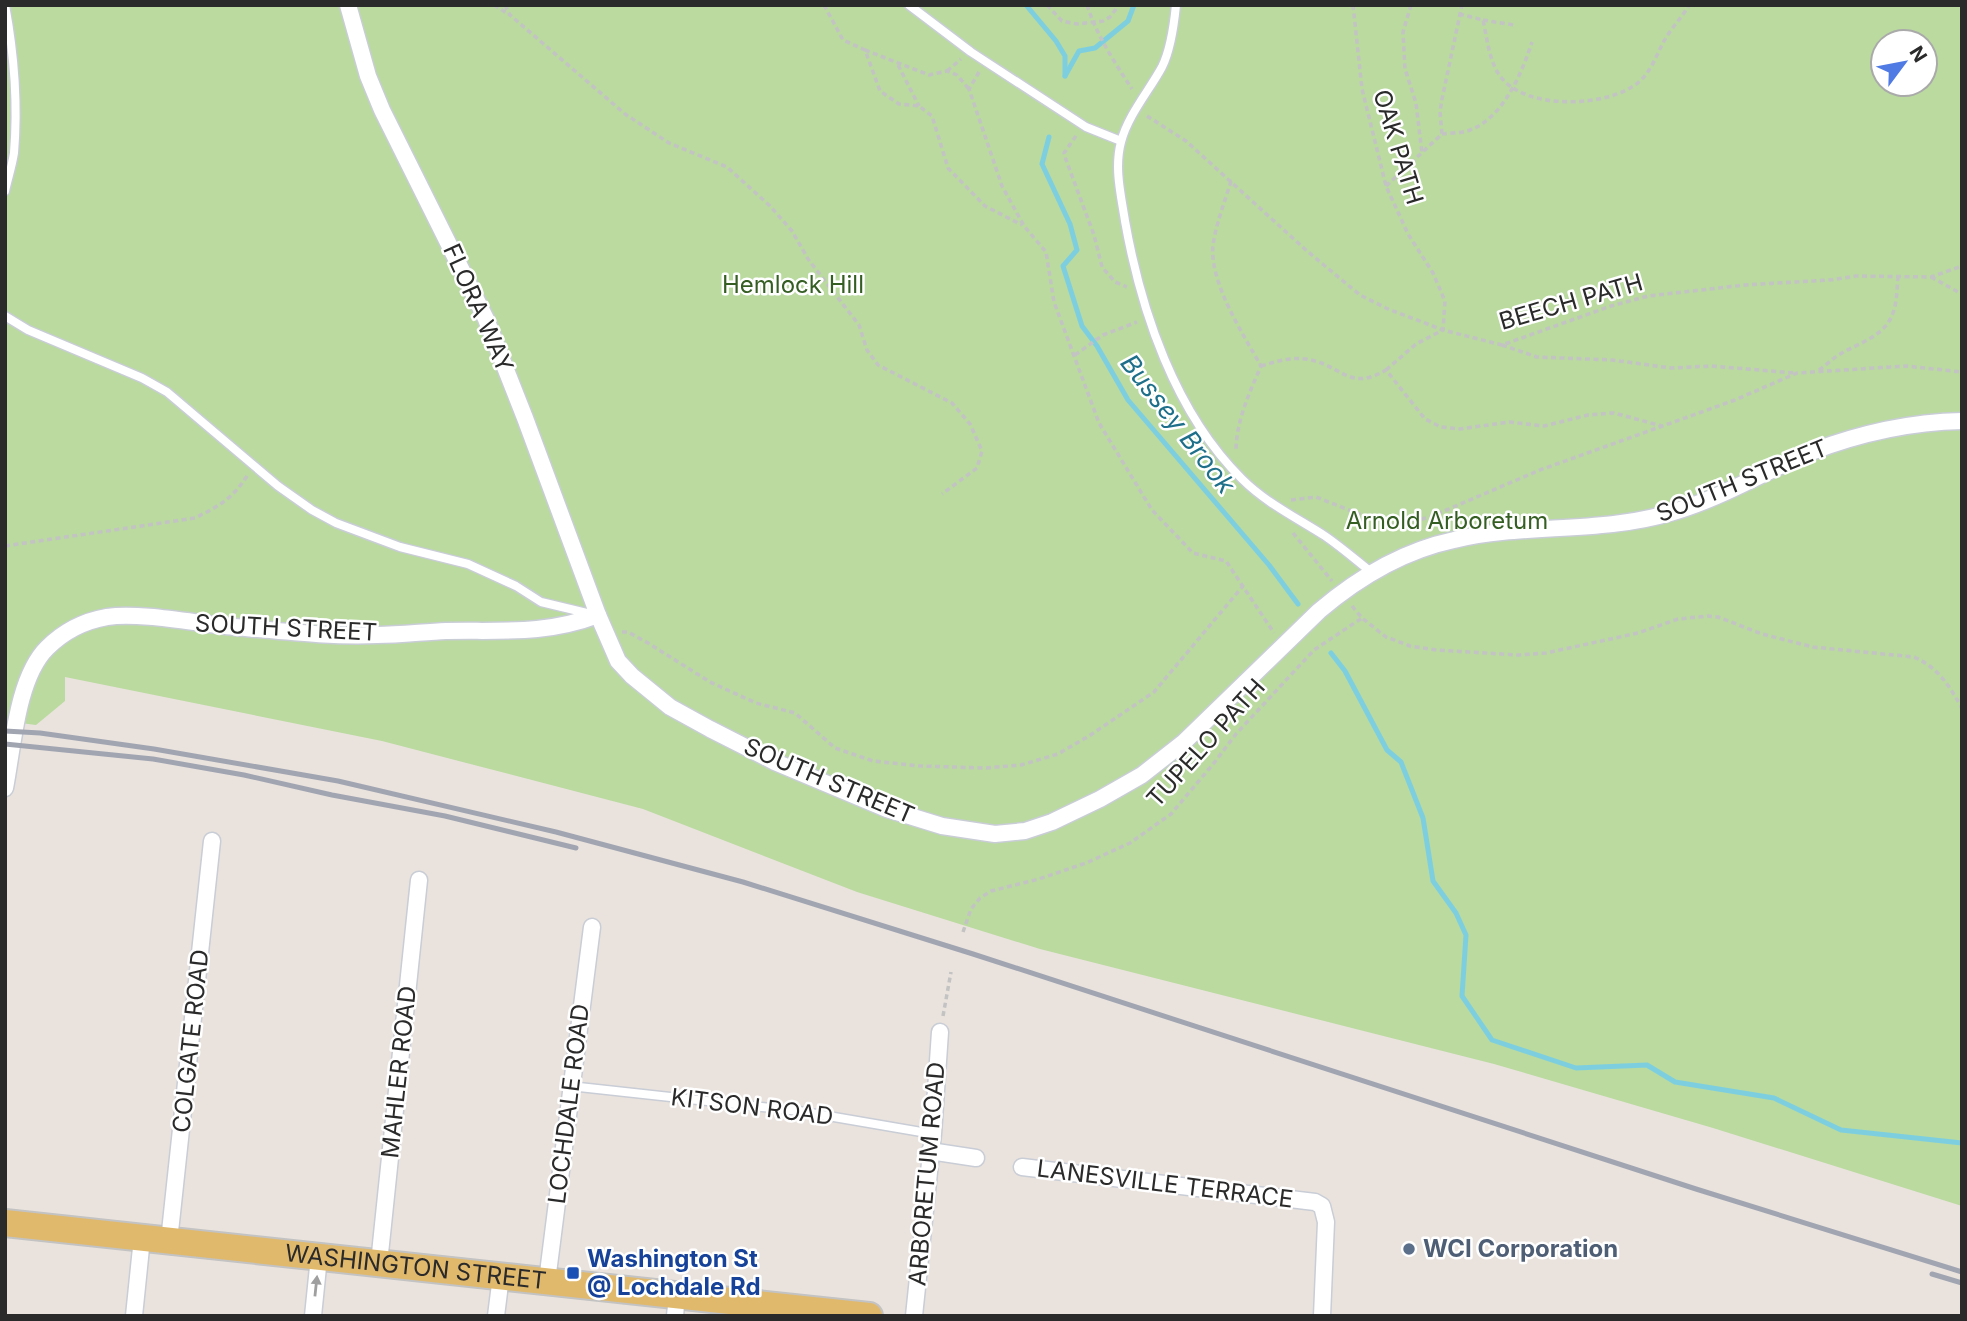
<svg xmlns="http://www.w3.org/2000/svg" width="1967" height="1321" font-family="Inter,sans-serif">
  <rect width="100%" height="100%" fill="#eae3dd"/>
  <path fill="#badaa0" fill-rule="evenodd" d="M 5,5 L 1962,5 L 1962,1206 L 1713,1128 L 1494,1064 L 1040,949 L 857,892 L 643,809 L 382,741 L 65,677 L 65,701 L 36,725 L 5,721 ZM 1883,42 L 1925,42 L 1925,84 L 1883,84 Z"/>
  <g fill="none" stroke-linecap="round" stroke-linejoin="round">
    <g stroke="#7dcfe0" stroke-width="5">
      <polyline points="1026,5 1056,41 1065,56 1065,76"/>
      <polyline points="1065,76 1079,51 1095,48 1128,21 1134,5"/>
      <polyline points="1049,137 1042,164 1070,224 1077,250 1063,266 1082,326 1097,346 1128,400 1269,565 1298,604"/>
      <polyline points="1331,653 1345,671 1387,750 1401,762 1423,818 1433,881 1456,913 1466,935 1462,996 1492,1040 1576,1068 1647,1065 1675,1082 1774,1098 1841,1130 1962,1143"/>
    </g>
    <defs>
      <g id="service">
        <polyline points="909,5 971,52 1086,127 1121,141"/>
        <path d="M 1176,5 C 1174,25 1171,49 1162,67 C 1149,91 1128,115 1121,142 C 1114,168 1121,195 1125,221 C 1141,311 1175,413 1242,479 C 1266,503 1297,518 1325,536 C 1341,547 1356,560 1371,572"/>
        <path d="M 5,191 C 8,178 12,166 14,153 C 18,105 14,53 5,5"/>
        <polyline points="5,316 28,330 142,378 167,392 278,486 312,510 336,523 400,547 468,564 516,586 541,602 591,614"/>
        <polyline points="570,1086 799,1111 933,1134"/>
      </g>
      <g id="minor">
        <polyline points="348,5 368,76 382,110 486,319 525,418 598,615"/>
        <path d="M 5,788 C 13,747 17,678 47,648 C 64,631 84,621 107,617 C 142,612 198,624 234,627 C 281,631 330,637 377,635 C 400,635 423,632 446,631 C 501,630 545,635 598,615 L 618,661 L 632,676 L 670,707 L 710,729 L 775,762 L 887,809 L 942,826 L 995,834 L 1025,831 L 1052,822 L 1100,799 L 1142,775 L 1184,742 L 1319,611 C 1359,577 1402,551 1454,540 C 1524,523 1598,534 1670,513 C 1720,499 1763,472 1811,452 C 1858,434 1912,422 1962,421"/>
        <polyline points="930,1151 976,1158"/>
        <polyline points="1022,1167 1315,1202 1322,1206 1326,1222 1322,1316"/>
        <polyline points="169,1241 212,841"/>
        <polyline points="379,1263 419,880"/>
        <polyline points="547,1281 592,927"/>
        <polyline points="134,1316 142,1238"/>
        <polyline points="313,1316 319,1257"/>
        <polyline points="496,1316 501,1276"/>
        <polyline points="675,1316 677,1295"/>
        <polyline points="914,1316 933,1134 940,1032"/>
      </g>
      <g id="primary">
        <path id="s1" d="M 5,1223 L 869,1316"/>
      </g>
    </defs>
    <use href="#service" stroke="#c9cdd6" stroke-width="11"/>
    <use href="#minor" stroke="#c9cdd6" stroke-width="19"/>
    <use href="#primary" stroke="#c3c3c3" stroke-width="30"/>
    <g stroke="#c3c3c3" stroke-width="3.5" stroke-dasharray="5 3.5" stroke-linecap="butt">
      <polyline points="494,5 510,15"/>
      <polyline points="505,5 510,15 625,114 669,143 727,167 770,206 792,231 808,259 859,325 867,350 878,365 952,403 970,424 982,451 977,468 942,494"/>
      <polyline points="824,5 843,40 865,50 880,91 899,104 919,106 932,116 948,168 985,206 1022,225"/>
      <polyline points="1047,5 1062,21 1077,24 1103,21 1110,17 1119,5"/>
      <path d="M 1087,5 C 1097,36 1115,63 1132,89"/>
      <polyline points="1353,5 1362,89 1386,186 1408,234 1433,273 1445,301 1443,330 1416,344 1386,370"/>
      <polyline points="1411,5 1403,32 1405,69 1416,103 1422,153"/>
      <path d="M 1459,14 L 1483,20 C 1487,38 1489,61 1500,76 C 1525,111 1610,108 1640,81 C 1653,69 1658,50 1667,36 C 1674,25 1683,16 1689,5"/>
      <polyline points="1483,20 1514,25"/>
      <polyline points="865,50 929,75 947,71 957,75 969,89"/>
      <polyline points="898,65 919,106"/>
      <polyline points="947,71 961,59"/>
      <polyline points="979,72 969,89 1002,186 1024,226 1046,252 1054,302 1099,423 1152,510 1193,553 1226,561 1274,633"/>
      <polyline points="1147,116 1186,141 1307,251 1360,295 1388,309 1443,330 1502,345 1611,306 1648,296 1745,285 1830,280 1856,276 1931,277 1962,266"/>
      <path d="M 1442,134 C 1451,133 1462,133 1470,130 C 1503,118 1522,73 1532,42"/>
      <polyline points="1076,136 1064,153 1065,157 1094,235 1102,267 1115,282 1127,287"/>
      <path d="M 1231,181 C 1225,201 1216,224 1213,245 C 1209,282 1243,334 1261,366 C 1249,394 1236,421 1236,452"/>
      <polyline points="1386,186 1442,134 1440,112 1442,99 1462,5"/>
      <polyline points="1931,277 1962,294"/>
      <polyline points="1502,345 1537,357 1612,360 1671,368 1711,366 1795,373"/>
      <polyline points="1075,355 1103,335 1137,322"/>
      <path d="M 1261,366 C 1278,361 1296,355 1315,361 C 1345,370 1352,390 1386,370 L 1425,419 L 1441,427 L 1460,429 L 1509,422 L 1544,426 L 1588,415 L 1614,413 L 1662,426"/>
      <path d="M 1819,370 C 1825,366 1831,360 1837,356 C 1860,341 1888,338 1895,306 C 1897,297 1897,287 1898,278"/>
      <polyline points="1291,500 1316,497 1377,521 1399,525 1430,517 1540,470 1735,400 1797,373 1906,366 1962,372"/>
      <polyline points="1293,533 1332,581"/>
      <path d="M 5,546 L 195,518 C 219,506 232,499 247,476"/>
      <path d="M 1352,606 L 1362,618 L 1386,637 L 1410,646 L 1436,650 L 1518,655 L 1546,653 L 1638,633 L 1678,619 L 1708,616 L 1718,617 L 1762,634 L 1813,647 L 1914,657 C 1939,668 1949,686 1962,708"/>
      <polyline points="622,632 628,632 648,643 710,682 756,703 795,713 835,748 873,761 920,766 986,768 1021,765 1058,754 1089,736 1154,692 1243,586"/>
      <polyline points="963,932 971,909 980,898 991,891 1039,879 1086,863 1130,843 1171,814 1214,763 1236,734 1314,650 1362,618"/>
      <polyline points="943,1016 951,972"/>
    </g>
    <use href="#service" stroke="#fff" stroke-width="8"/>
    <use href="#minor" stroke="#fff" stroke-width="16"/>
    <use href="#primary" stroke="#e0b96d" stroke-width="26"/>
    <g stroke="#a1a5b2" stroke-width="5">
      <polyline points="5,731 40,733 154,749 338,781 556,832 743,882 973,954 1696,1189 1962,1272"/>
      <polyline points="5,744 153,759 244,775 332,795 445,816 576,848"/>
      <polyline points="1932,1274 1962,1283"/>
    </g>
  </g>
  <defs><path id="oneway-solid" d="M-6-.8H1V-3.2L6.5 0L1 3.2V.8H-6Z" transform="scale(1.75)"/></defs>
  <use fill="#9f9f9f" href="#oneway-solid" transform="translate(316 1286) rotate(-84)"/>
  <circle fill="#5c6f8a" stroke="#fff" stroke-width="2.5" cx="1409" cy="1249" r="7"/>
  <rect fill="#1a4fb4" stroke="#fff" stroke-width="2.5" x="566" y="1266" width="14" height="14" rx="3.5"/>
  <g text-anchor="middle" stroke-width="5" stroke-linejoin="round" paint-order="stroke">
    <g font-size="24" fill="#2a2a2a" stroke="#fff">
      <text transform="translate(1398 147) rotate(73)" y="8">OAK PATH</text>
      <text transform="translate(1571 302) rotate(-16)" y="8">BEECH PATH</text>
      <text transform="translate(478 308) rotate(66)" y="8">FLORA WAY</text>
      <text transform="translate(1742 481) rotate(-22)" y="8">SOUTH STREET</text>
      <text transform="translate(286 628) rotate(3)" y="8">SOUTH STREET</text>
      <text transform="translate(1206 743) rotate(-48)" y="8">TUPELO PATH</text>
      <text transform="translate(829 781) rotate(23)" y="8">SOUTH STREET</text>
      <text transform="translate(191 1041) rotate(-84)" y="8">COLGATE ROAD</text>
      <text transform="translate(399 1072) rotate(-84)" y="8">MAHLER ROAD</text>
      <text transform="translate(569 1104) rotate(-83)" y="8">LOCHDALE ROAD</text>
      <text transform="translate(752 1107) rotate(7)" y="8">KITSON ROAD</text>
      <text transform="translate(927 1174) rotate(-85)" y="8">ARBORETUM ROAD</text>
      <text transform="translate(1165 1184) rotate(7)" y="8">LANESVILLE TERRACE</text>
      <text dy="8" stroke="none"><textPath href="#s1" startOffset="413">WASHINGTON STREET</textPath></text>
    </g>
    <g font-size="24" fill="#355e23" stroke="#fff">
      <text x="793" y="293">Hemlock Hill</text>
      <text x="1447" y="529">Arnold Arboretum</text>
    </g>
    <g font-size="24" font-weight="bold" fill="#4e5e75" stroke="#fff" text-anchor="start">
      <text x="1423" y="1257">WCI Corporation</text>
    </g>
    <g font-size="24" font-weight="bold" fill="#164399" stroke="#fff" text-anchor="start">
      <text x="587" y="1267">Washington St<tspan x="587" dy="28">@ Lochdale Rd</tspan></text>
    </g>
    <g font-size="26" font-style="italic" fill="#1d6f8a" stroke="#fff">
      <text transform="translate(1178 424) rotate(52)" y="9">Bussey Brook</text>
    </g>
  </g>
  <rect width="1967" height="1321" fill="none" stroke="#2a2a2a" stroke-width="14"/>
  <g transform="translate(1904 63) rotate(58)"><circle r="33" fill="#ffffff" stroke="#aaaaaa" stroke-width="2"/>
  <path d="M0-5L12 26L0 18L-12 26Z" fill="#517be4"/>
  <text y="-10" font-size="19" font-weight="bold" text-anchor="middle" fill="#2a2a2a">N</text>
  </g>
</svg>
